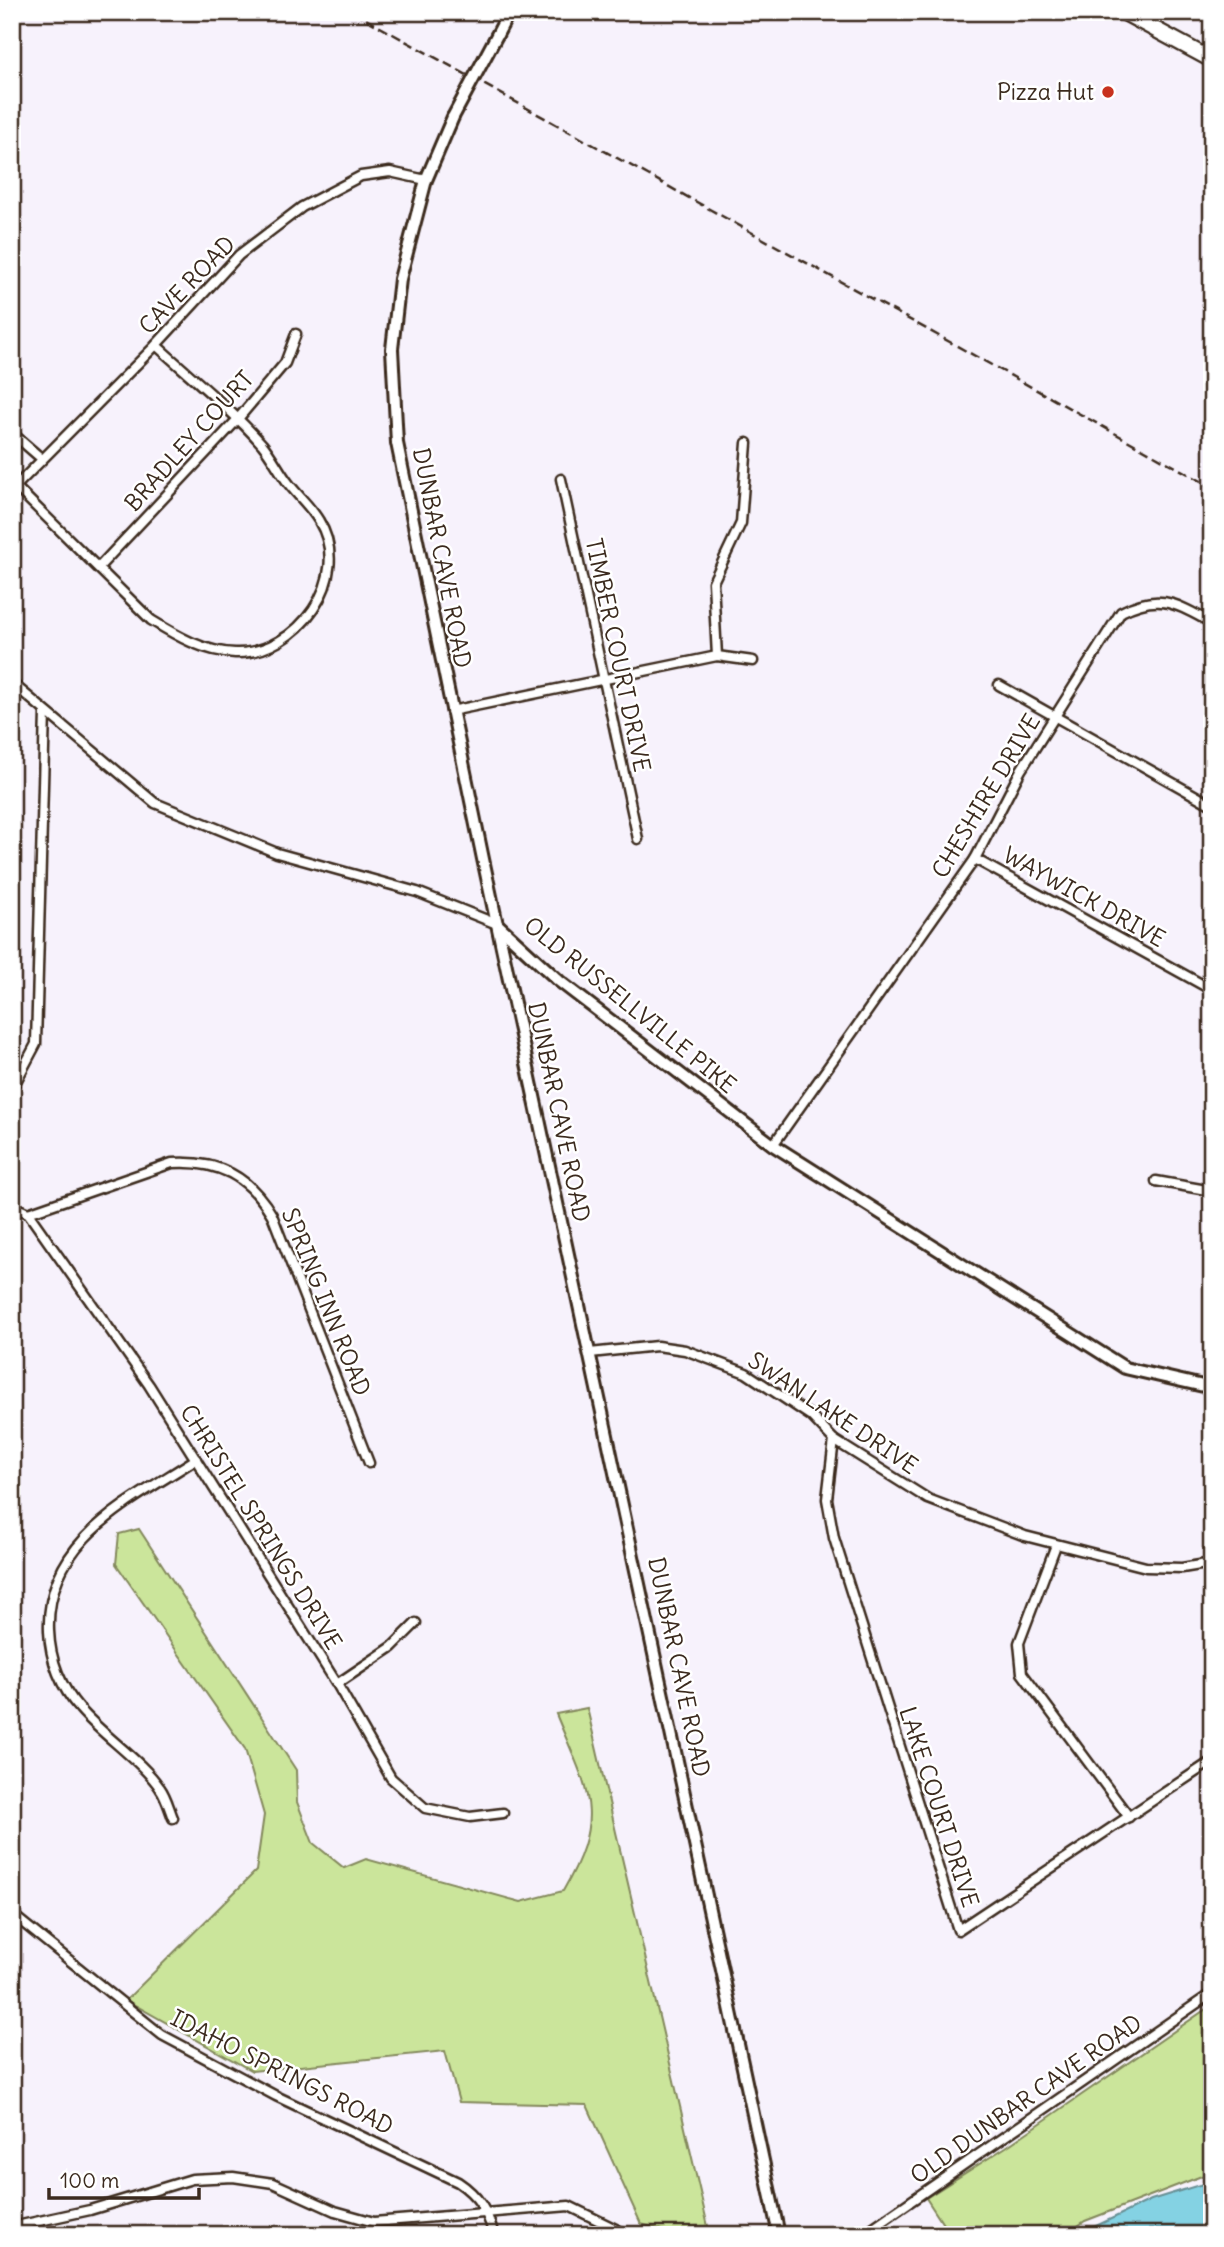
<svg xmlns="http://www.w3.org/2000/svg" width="1224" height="2247" font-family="Delius,sans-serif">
  <rect width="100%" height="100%" fill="#f7f2fc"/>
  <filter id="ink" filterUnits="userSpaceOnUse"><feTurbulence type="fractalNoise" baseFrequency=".0143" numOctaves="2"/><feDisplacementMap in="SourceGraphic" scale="14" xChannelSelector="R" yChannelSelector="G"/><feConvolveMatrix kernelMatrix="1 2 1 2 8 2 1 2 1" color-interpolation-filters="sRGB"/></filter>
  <g filter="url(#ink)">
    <g fill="#cbe59b" stroke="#83885c" stroke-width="2">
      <path d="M 139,1529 L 296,1770 L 297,1802 L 313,1843 L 344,1868 L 366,1859 L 521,1902 L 563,1891 C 608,1813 587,1790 556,1714 L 587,1708 L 710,2235 L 678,2235 L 641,2224 L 587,2105 L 459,2102 L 445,2051 L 252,2071 L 126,2000 L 256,1871 L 264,1815 L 245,1749 L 116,1564 L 119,1534 Z"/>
      <polygon points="1212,2005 1212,2172 1085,2221 1065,2235 950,2235 926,2198 1006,2147"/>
    </g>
    <polygon fill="#84d2e3" stroke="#678f94" stroke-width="2" points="1212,2181 1212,2235 1077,2235 1151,2200"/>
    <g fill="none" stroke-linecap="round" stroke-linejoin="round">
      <defs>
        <g id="street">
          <polyline points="12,433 42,459"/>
          <polyline points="561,479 638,839"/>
          <path d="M 16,487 L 151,620 C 177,636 204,652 235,653 C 297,655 354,578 319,521 C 311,507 298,496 289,484 C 279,471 272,456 262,444 C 230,408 191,377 156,345"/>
          <polyline points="14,488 156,345 239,255 302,207 361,176 390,172 426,180"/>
          <polyline points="99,567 237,420 285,363 296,334"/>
          <polyline points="717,656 713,582 741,523 747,443"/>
          <polyline points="12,683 155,803 277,853 417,892 497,924"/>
          <polyline points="999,685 1212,805"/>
          <polyline points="451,711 717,656 753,661"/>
          <polyline points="975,859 1212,990"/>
          <polyline points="12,1089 36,1044 45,712"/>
          <path d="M 773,1145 L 975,859 L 1021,770 L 1121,612 C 1160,592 1176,604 1212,623"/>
          <polyline points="1156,1181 1212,1191"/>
          <polyline points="12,1206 28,1213 149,1385 337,1684 391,1778 425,1808 470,1817 503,1813"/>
          <path d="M 28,1213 L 172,1163 C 218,1160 249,1176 272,1215 L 369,1463"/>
          <polyline points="590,1353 657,1346 685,1350 746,1373 811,1416 834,1440 928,1499 1025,1536 1146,1567 1182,1568 1212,1563"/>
          <polyline points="834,1440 827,1499 834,1538 958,1930 1212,1761"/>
          <polyline points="1056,1545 1019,1643 1022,1673 1129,1817"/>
          <polyline points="337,1684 392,1647 416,1623"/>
          <path d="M 173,1818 C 169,1808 166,1796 160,1788 C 142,1761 102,1735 80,1709 C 61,1688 50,1660 49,1631 C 45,1540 130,1502 196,1459"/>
          <path d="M 12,1914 L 162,2035 L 276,2096 L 458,2182 C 479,2196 487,2211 494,2235"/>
          <polyline points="12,2227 90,2210 192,2179 233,2177 273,2183 335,2211 374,2222 569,2206 628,2235"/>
          <polyline points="862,2235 1212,1993"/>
        </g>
        <g id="secondary">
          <polyline points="497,35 509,12"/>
          <polyline points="453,117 426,180 400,279 392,349 397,443 483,859 779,2235"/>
          <polyline points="498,925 559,981 773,1145 1125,1368 1212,1388"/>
        </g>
        <polyline id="highway" points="1123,12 1212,60"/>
      </defs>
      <use href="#street" stroke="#3b2a1e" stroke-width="13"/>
      <use href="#secondary" stroke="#3b2a1e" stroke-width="16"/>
      <use href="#highway" stroke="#3b2a1e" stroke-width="19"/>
      <use href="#street" stroke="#fff" stroke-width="8"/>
      <use href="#secondary" stroke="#fff" stroke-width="10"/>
      <use href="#highway" stroke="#fff" stroke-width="14"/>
      <polyline stroke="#3b2a1e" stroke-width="2.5" stroke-dasharray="10 5" stroke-linecap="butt" points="353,12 1212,487"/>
      <defs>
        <polyline id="secondary-bridge" points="453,117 497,35"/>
      </defs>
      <use href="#secondary-bridge" stroke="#3b2a1e" stroke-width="16" stroke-linecap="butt"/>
      <use href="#secondary-bridge" stroke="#fff" stroke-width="10"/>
    </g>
  </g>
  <circle fill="#c8321e" stroke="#fff" stroke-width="2.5" cx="1108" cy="92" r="7"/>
  <g text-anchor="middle" stroke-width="5" stroke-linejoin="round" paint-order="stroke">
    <g font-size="23" fill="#3b2a1e" stroke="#fff" text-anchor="end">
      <text x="1094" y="100">Pizza Hut</text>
    </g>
    <g font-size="23" fill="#3b2a1e" stroke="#fff">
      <text transform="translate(187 285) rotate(-46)" y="8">CAVE ROAD</text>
      <text transform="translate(189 441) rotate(-48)" y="8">BRADLEY COURT</text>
      <text transform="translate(442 558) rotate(79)" y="8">DUNBAR CAVE ROAD</text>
      <text transform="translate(618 655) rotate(78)" y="8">TIMBER COURT DRIVE</text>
      <text transform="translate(986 796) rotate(-59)" y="8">CHESHIRE DRIVE</text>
      <text transform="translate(1084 897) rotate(29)" y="8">WAYWICK DRIVE</text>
      <text transform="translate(630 1005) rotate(39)" y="8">OLD RUSSELLVILLE PIKE</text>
      <text transform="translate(559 1112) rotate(78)" y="8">DUNBAR CAVE ROAD</text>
      <text transform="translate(326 1302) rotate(68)" y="8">SPRING INN ROAD</text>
      <text transform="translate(833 1413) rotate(34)" y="8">SWAN LAKE DRIVE</text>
      <text transform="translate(261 1527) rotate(58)" y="8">CHRISTEL SPRINGS DRIVE</text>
      <text transform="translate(679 1667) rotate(78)" y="8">DUNBAR CAVE ROAD</text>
      <text transform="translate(939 1807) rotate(72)" y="8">LAKE COURT DRIVE</text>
      <text transform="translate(282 2072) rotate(27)" y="8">IDAHO SPRINGS ROAD</text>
      <text transform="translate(1026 2099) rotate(-35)" y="8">OLD DUNBAR CAVE ROAD</text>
    </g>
  </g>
  <rect width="1224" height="2247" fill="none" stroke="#fff" stroke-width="42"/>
  <rect x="21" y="21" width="1182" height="2205" fill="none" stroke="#3b2a1e" stroke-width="2.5" filter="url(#ink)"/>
  <path d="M49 2188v10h150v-10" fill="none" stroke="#3b2a1e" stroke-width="3.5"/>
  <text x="60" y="2188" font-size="21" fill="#3b2a1e" stroke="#ffffff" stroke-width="5" paint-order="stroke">100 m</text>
</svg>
